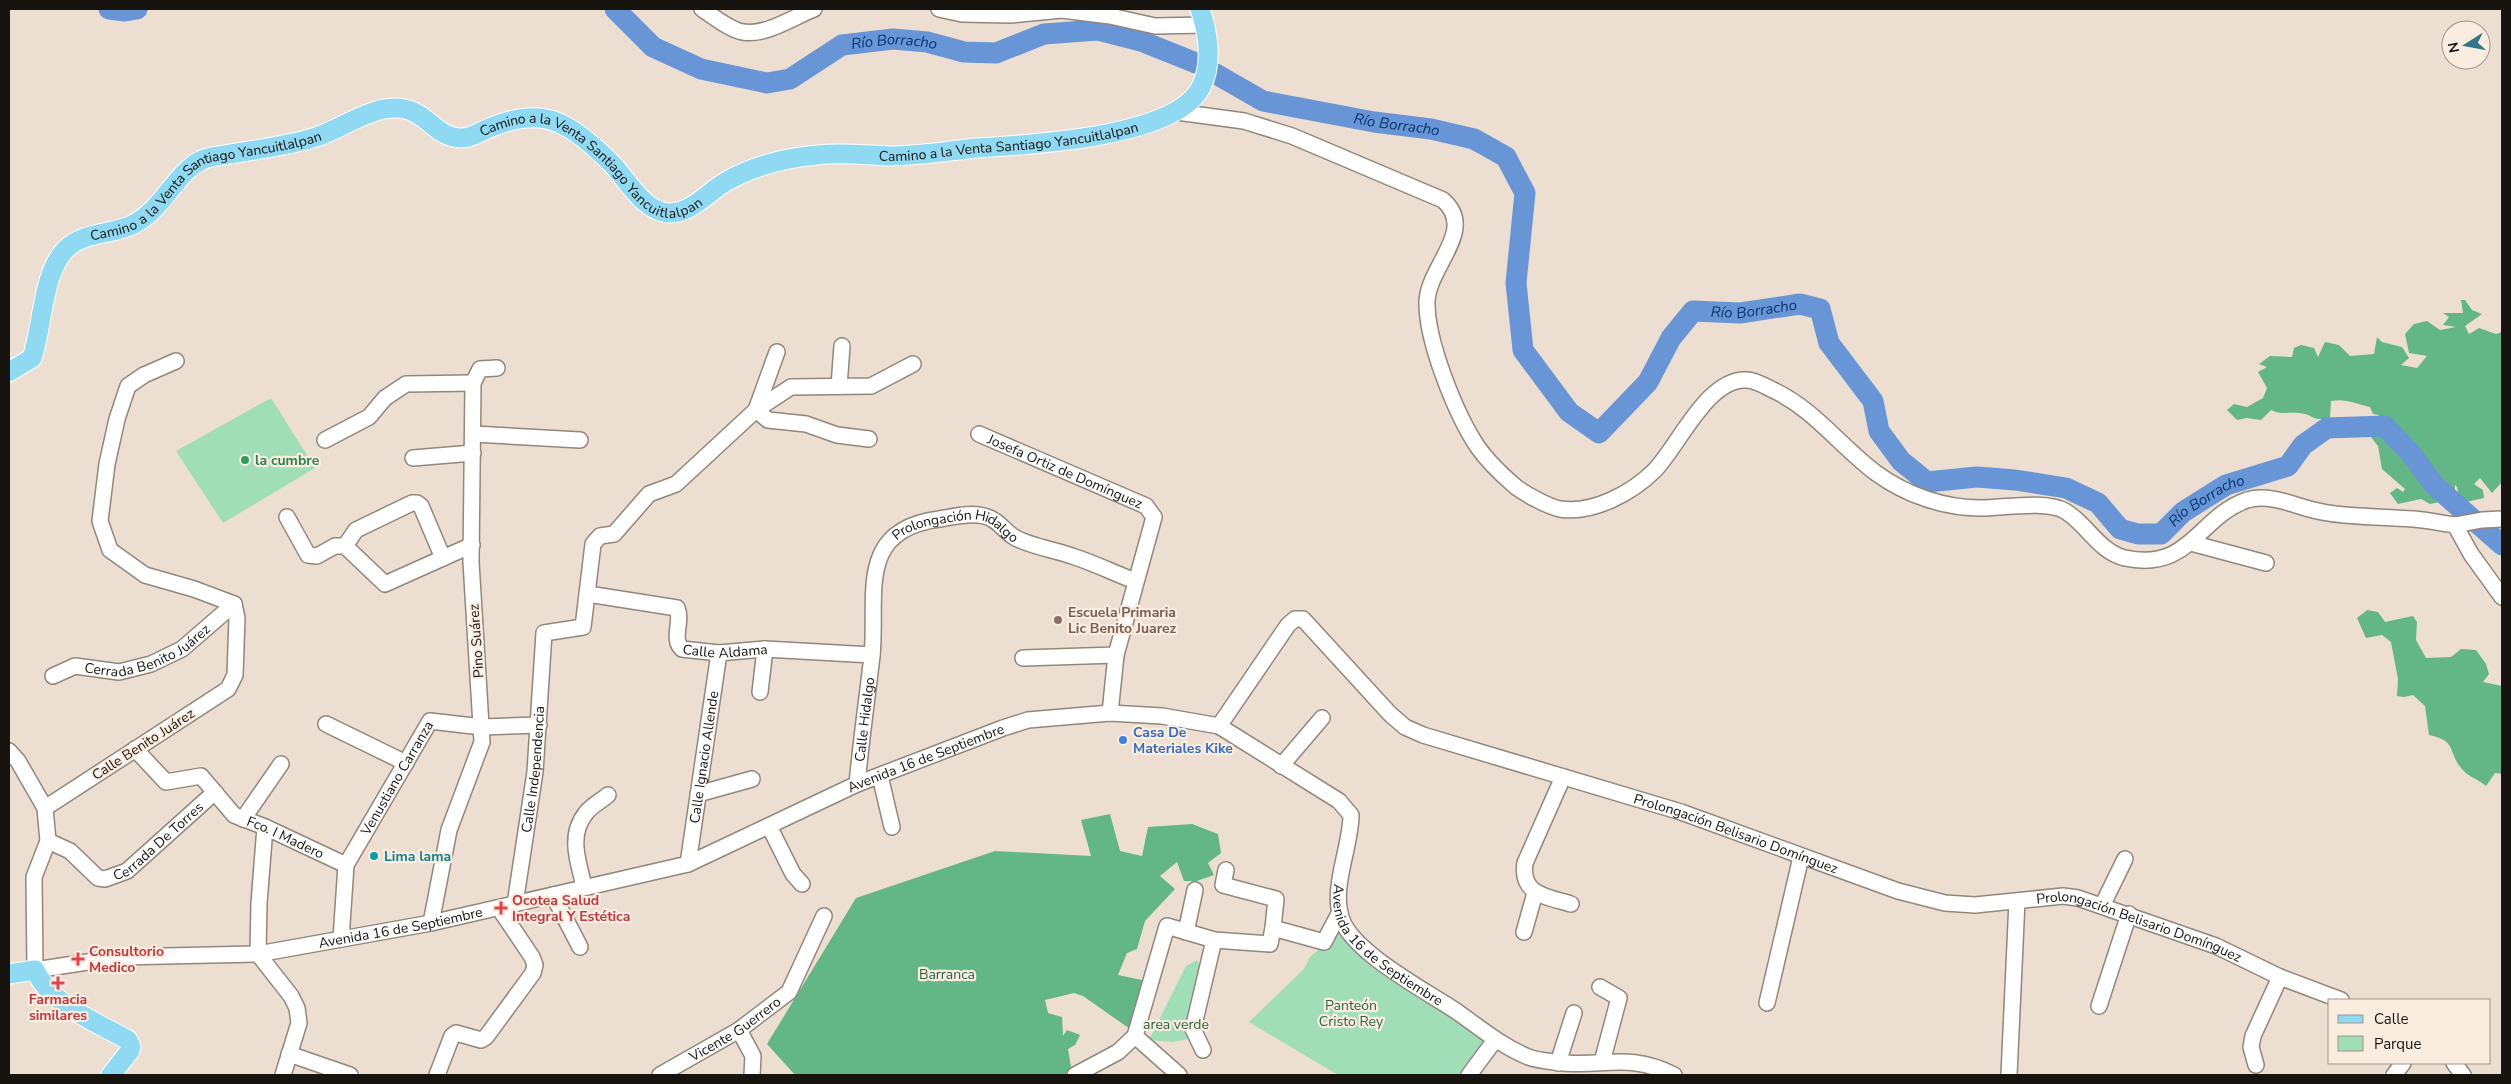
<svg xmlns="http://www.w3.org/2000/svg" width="2511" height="1084" font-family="'Nunito Sans',sans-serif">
  <rect width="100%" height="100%" fill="#ecdfd2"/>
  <g fill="#a0deb7">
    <polygon points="271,398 315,468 223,523 176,451"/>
    <polygon points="1338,924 1491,1038 1466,1075 1338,1075 1249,1022 1304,969 1310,957 1329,941"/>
    <polygon points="1197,960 1207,984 1202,1007 1188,1039 1173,1042 1149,1040 1186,966"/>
  </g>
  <g fill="#63b686">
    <path d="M 2461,300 L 2465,300 L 2472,310 L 2482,314 L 2465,326 L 2469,334 L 2479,328 L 2496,334 L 2502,332 L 2502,482 L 2492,493 L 2480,478 L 2474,484 L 2483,490 L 2484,498 L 2466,502 L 2459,497 L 2457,487 L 2455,485 L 2454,499 L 2430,504 L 2421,499 L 2398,504 L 2390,493 L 2397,488 L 2403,492 L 2405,489 L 2382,469 L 2378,446 L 2367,432 L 2379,415 L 2373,414 L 2370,407 C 2356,404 2346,398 2331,401 L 2330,418 C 2312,422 2313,414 2299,413 C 2288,412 2281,415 2271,410 L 2261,420 L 2247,418 L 2237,420 L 2227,410 L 2234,404 L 2247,407 L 2263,398 L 2267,388 L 2258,372 L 2267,367 L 2259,364 L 2270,356 L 2292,357 L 2294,348 L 2301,345 L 2314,348 L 2318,357 L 2325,342 L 2339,345 L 2350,356 L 2374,354 L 2377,337 L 2382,342 L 2402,347 L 2409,358 L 2401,365 L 2417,368 L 2427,356 L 2409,353 L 2405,334 L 2414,324 L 2427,321 L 2440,330 L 2456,327 L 2443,325 L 2449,317 L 2443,313 L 2463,313 Z"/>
    <path d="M 2367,610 L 2378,612 L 2385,622 L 2413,616 L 2417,622 L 2416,640 L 2426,658 L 2451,657 L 2461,649 L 2476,650 L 2486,664 L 2489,674 L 2483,682 L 2502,686 L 2502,774 L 2495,773 L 2486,786 C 2478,779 2468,777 2461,768 C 2447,750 2457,741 2429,735 L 2425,706 L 2413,695 L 2404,697 L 2397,696 L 2398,679 L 2391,642 L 2382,635 L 2366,638 L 2357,618 Z"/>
    <polygon points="1110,814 1120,851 1142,856 1148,827 1192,824 1218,834 1221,853 1208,863 1214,875 1197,881 1184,881 1177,862 1160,876 1175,889 1145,921 1137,949 1127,953 1118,975 1151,982 1133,1031 1083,996 1074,993 1045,1000 1048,1013 1062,1017 1063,1036 1067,1030 1080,1035 1075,1045 1068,1049 1072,1073 1076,1075 795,1075 767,1044 856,898 995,851 1091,856 1081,820"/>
  </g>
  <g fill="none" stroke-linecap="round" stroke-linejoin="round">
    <g stroke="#6895d6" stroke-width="21">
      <polyline points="109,9 125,11 137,9"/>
      <path id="s1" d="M 615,9 L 653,47 L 701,69 L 767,83 L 790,79 L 842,45 L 893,39 L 927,42 L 964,52 L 996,53 L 1044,34 L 1098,30 L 1141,41 L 1196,63"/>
      <path id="s2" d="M 1216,74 L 1263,101 L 1374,122 L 1431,129 L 1474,139 L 1506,157 L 1525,193 L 1516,283 L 1523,350 L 1569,412 L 1599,433 L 1648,382 L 1671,338 L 1693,311 L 1740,313 L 1800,304 L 1820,309 L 1829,343 L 1873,401 L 1879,431 L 1901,461 L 1927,482 L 1977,477 L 2015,480 L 2066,488 L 2098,503 L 2120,529 L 2138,534 L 2161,534 L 2183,512 L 2226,485 L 2288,466 L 2303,445 L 2327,428 L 2385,426 L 2412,455 L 2434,485 L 2502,545"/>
    </g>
    <defs>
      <g id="minor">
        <path d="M 702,9 C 713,16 730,30 743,32 C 766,36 793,17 814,9"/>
        <polyline points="939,9 962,14 1011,15 1062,10 1110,16 1155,26 1206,25"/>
        <path d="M 1177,112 L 1244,121 L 1292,136 L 1443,200 C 1477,230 1429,265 1427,301 C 1426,341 1456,414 1477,446 C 1488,462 1502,475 1516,487 C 1527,495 1547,506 1560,509 C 1593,514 1632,493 1655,470 C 1679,445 1708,377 1747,380 C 1755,380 1765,386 1773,390 C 1814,409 1840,446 1876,473 C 1906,495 1944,508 1981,508 C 2003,508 2046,500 2065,511 C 2087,524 2099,552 2125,558 C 2190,572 2198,517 2247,500 C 2267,494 2289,503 2309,509 C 2343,518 2378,516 2413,519 C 2427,520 2441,523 2455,525 L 2471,554 L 2502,597"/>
        <polyline points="777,352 756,410 768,420 806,424 837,435 869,439"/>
        <path id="s3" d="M 176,361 L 144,375 L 128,386 L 117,419 L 107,464 L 100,521 L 110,550 L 145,575 L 194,589 L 234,604 L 237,618 L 235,675 L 228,689 L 45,808 L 48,841 L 34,877 L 35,970 L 120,957 L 258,954 L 431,923 L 688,864 L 857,784 L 1003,728 L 1028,720 L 1110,713 L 1162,716 L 1219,726 L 1339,801 L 1351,815 C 1351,847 1330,889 1342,920 C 1354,953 1426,991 1456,1011 C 1479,1027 1500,1045 1526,1056 C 1534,1060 1546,1061 1555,1062 C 1601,1069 1626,1051 1674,1075"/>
        <polyline points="839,386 842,346"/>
        <polyline points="474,434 580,440"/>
        <path id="s4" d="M 979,434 L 1146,506 L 1154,517 L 1116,655 L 1110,713"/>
        <polyline points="325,440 369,417 385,398 406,384 473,383"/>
        <polyline points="413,458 473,453"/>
        <polyline points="287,517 308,555 317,556 335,546 345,546 385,584 472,545"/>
        <polyline points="2455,525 2482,520 2502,519"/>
        <polyline points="2191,543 2266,563"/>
        <polyline points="345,546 356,530 412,503 417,503 421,506 443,558"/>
        <path id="s5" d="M 588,594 L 677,608 C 683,621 671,639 682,649 L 719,653 L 765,649 L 872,655"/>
        <polyline points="1023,658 1116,655"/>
        <path id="s6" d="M 53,676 L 75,666 L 119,672 L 151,664 L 182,649 L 234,604"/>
        <polyline points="760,692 765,649"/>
        <polyline points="326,724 406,763"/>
        <path id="s7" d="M 1219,726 L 1288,625 L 1295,619 L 1303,619 L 1390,714 L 1405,727 L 1423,735 L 1681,812 L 1898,891 L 1945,903 L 1975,905 L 2063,896 L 2078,898 L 2216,946 L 2280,977 L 2341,1000"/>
        <path id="s8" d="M 135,749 L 166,782 L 201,776 L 234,815 L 265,827 L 346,865"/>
        <polyline points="9,751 18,761 45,808"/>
        <polyline points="1281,766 1322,718"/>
        <polyline points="880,776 892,827"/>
        <path d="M 1563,777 L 1525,863 C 1520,895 1548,897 1571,904"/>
        <path id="s9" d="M 857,784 C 861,741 867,699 872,656 C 878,596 855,530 939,519 C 952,517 971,512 984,516 C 998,519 1003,530 1014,537 C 1029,546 1055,550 1072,556 C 1094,563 1114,573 1135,581"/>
        <polyline points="698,794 752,779"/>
        <polyline points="243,819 281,764"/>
        <polyline points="769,826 793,874 802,884"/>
        <polyline points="265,827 259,903 258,954 291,996 297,1008 299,1023 283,1075"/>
        <path id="s10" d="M 48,841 L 70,851 L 98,878 L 105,879 L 127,871 L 215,792"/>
        <path id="s11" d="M 688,864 L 719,653"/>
        <polyline points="1226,870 1223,885 1276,899 1273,928"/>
        <path d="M 584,886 C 578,861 568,835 586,813 C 591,806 601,801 608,795"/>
        <polyline points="553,895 580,947"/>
        <path id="s12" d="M 515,904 L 535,772 L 544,633 L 583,627 L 593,544 L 600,536 L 614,534 L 649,494 L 676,484 L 756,410 L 791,387 L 871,386 L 913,364"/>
        <polyline points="2102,906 2125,859"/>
        <polyline points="431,923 449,830 482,742 471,562 473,383 480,369 497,368"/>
        <polyline points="1186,932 1195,890"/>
        <polyline points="1524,932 1535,893"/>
        <path id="s13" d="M 341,939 L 346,865 L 430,721 L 482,727 L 539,725"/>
        <polyline points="1600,987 1619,998 1602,1062"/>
        <polyline points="1767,1003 1801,857"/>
        <polyline points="2099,1006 2129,914"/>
        <polyline points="739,1030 753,1056 752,1075"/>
        <polyline points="1203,1050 1193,1029 1214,940"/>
        <polyline points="289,1054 350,1075"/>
        <polyline points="1558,1063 1574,1013"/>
        <polyline points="2454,1063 2463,1075"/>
        <polyline points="2256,1065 2251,1047 2253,1036 2280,977"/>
        <polyline points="437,1075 452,1036 456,1033 481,1040 486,1037 533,973 535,965 532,957 499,908"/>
        <path id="s14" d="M 660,1075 L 739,1030 L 789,992 L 824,916"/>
        <polyline points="1075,1075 1118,1052 1135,1036"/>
        <polyline points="1179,1075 1135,1036 1167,926 1214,940 1270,944 1273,928 1324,942 1340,912"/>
        <polyline points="1469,1075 1495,1040"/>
        <polyline points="2009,1075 2017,901"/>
        <polyline points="2394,1075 2403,1063"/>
      </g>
      <g id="major">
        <path id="s15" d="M 9,372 L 32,358 C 43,326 42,273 66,249 C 84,231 113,235 134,224 C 164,208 176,172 202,160 C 210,156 221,156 230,154 C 259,149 288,146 316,137 C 344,128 374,103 405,109 C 427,113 438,139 462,138 C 471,138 480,132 489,128 C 511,119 535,113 559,123 C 577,131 597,149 611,163 C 627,179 644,213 670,213 C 692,213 709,191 727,181 C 753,166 786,158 817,155 C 841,152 865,155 889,156 C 919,156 947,151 976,148 C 1027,145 1176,138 1201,87 C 1213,64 1208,32 1200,9"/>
        <path d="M 9,974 L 35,970 C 51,1005 96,1022 128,1040 L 131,1047 L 129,1052 L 111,1075"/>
      </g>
    </defs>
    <use href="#minor" stroke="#93867a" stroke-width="18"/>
    <use href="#major" stroke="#fff" stroke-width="21"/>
    <use href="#minor" stroke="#fff" stroke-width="15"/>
    <use href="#major" stroke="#8fd9f3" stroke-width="19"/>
  </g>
  <circle fill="#2e9e5b" stroke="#faecdf" stroke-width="2" cx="245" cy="460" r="5"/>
  <circle fill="#8d6e63" stroke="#faecdf" stroke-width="2" cx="1058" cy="620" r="5"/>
  <circle fill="#3f7fe0" stroke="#faecdf" stroke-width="2" cx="1123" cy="740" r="5"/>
  <circle fill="#0f9aa8" stroke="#faecdf" stroke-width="2" cx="374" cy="856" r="5"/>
  <g fill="#e0444e" stroke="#faecdf" stroke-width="2">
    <path d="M498.5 900.5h5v5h5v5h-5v5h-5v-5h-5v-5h5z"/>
    <path d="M75.5 951.5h5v5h5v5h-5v5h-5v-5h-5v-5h5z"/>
    <path d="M55.5 975.5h5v5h5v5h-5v5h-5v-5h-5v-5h5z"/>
  </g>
  <g text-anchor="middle" stroke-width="4.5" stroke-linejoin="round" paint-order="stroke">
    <g font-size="14" fill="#17130e" stroke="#faecdf">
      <text dy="5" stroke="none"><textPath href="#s15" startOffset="1186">Camino a la Venta Santiago Yancuitlalpan</textPath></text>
      <text dy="5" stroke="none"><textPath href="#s15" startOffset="736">Camino a la Venta Santiago Yancuitlalpan</textPath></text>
      <text dy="5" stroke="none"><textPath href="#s15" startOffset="301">Camino a la Venta Santiago Yancuitlalpan</textPath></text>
      <text dy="5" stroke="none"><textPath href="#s4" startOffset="94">Josefa Ortiz de Domínguez</textPath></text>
      <text dy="5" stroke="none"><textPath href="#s9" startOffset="321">Prolongación Hidalgo</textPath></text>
      <text transform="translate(476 641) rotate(-94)" y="5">Pino Suárez</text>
      <text dy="5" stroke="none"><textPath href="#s6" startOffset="102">Cerrada Benito Juárez</textPath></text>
      <text dy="5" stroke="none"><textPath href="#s5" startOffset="176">Calle Aldama</textPath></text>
      <text dy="5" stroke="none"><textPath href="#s9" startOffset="65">Calle Hidalgo</textPath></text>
      <text transform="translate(143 744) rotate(-33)" y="5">Calle Benito Juárez</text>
      <text dy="5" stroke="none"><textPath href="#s11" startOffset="108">Calle Ignacio Allende</textPath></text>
      <text dy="5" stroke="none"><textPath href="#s3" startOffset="1754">Avenida 16 de Septiembre</textPath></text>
      <text dy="5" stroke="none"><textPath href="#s12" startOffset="136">Calle Independencia</textPath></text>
      <text dy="5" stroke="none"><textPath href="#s13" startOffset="175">Venustiano Carranza</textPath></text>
      <text dy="5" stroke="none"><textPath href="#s7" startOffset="636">Prolongación Belisario Domínguez</textPath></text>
      <text dy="5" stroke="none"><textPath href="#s8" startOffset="188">Fco. I Madero</textPath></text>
      <text dy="5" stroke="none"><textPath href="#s10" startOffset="136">Cerrada De Torres</textPath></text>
      <text dy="5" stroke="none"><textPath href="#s3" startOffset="1199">Avenida 16 de Septiembre</textPath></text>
      <text dy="5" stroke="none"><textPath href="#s7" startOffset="1056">Prolongación Belisario Domínguez</textPath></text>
      <text dy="5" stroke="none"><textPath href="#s3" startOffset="2369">Avenida 16 de Septiembre</textPath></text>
      <text dy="5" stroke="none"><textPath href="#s14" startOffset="88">Vicente Guerrero</textPath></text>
    </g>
    <g font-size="14" font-weight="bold" fill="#27864d" stroke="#faecdf" text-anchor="start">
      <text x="255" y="465">la cumbre</text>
    </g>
    <g font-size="14" font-weight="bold" fill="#785e54" stroke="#faecdf" text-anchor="start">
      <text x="1068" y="617">Escuela Primaria<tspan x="1068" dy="16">Lic Benito Juarez</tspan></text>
    </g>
    <g font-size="14" font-weight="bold" fill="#366cbe" stroke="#faecdf" text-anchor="start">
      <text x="1133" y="737">Casa De<tspan x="1133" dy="16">Materiales Kike</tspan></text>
    </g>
    <g font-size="14" font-weight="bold" fill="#0d838f" stroke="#faecdf" text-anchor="start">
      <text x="384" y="861">Lima lama</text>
    </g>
    <g font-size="14" font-weight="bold" fill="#be3a42" stroke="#faecdf" text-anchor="start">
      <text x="512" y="905">Ocotea Salud<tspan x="512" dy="16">Integral Y Estética</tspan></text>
      <text x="89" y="956">Consultorio<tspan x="89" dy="16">Medico</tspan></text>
      <text x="58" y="1004" text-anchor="middle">Farmacia<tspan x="58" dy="16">similares</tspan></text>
    </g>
    <g font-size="14" fill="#296544" stroke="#faecdf">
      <text x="947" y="979">Barranca</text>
      <text x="1351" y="1010">Panteón<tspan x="1351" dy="16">Cristo Rey</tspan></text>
      <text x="1176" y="1029">area verde</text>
    </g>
    <g font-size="15" font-style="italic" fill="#06356f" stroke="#faecdf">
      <text dy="5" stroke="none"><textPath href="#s1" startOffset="312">Río Borracho</textPath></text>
      <text dy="5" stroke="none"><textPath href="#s2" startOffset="190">Río Borracho</textPath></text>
      <text dy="5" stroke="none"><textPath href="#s2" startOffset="834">Río Borracho</textPath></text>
      <text dy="5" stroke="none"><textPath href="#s2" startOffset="1419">Río Borracho</textPath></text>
    </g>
  </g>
  <rect width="2511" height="1084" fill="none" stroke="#17130e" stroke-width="20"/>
  <rect x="2328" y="999" width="162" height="65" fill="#faecdf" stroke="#9f958b"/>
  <rect x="2338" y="1015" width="25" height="8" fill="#8fd9f3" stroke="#9f958b"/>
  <text x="2374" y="1024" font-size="15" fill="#17130e">Calle</text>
  <rect x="2338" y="1036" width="25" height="15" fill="#a0deb7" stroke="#9f958b"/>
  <text x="2374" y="1049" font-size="15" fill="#17130e">Parque</text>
  <g transform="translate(2466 45) rotate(259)"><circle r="24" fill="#faecdf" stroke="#9f958b"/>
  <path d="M0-4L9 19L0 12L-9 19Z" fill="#347488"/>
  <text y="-8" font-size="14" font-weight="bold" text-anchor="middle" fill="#17130e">N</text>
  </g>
</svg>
